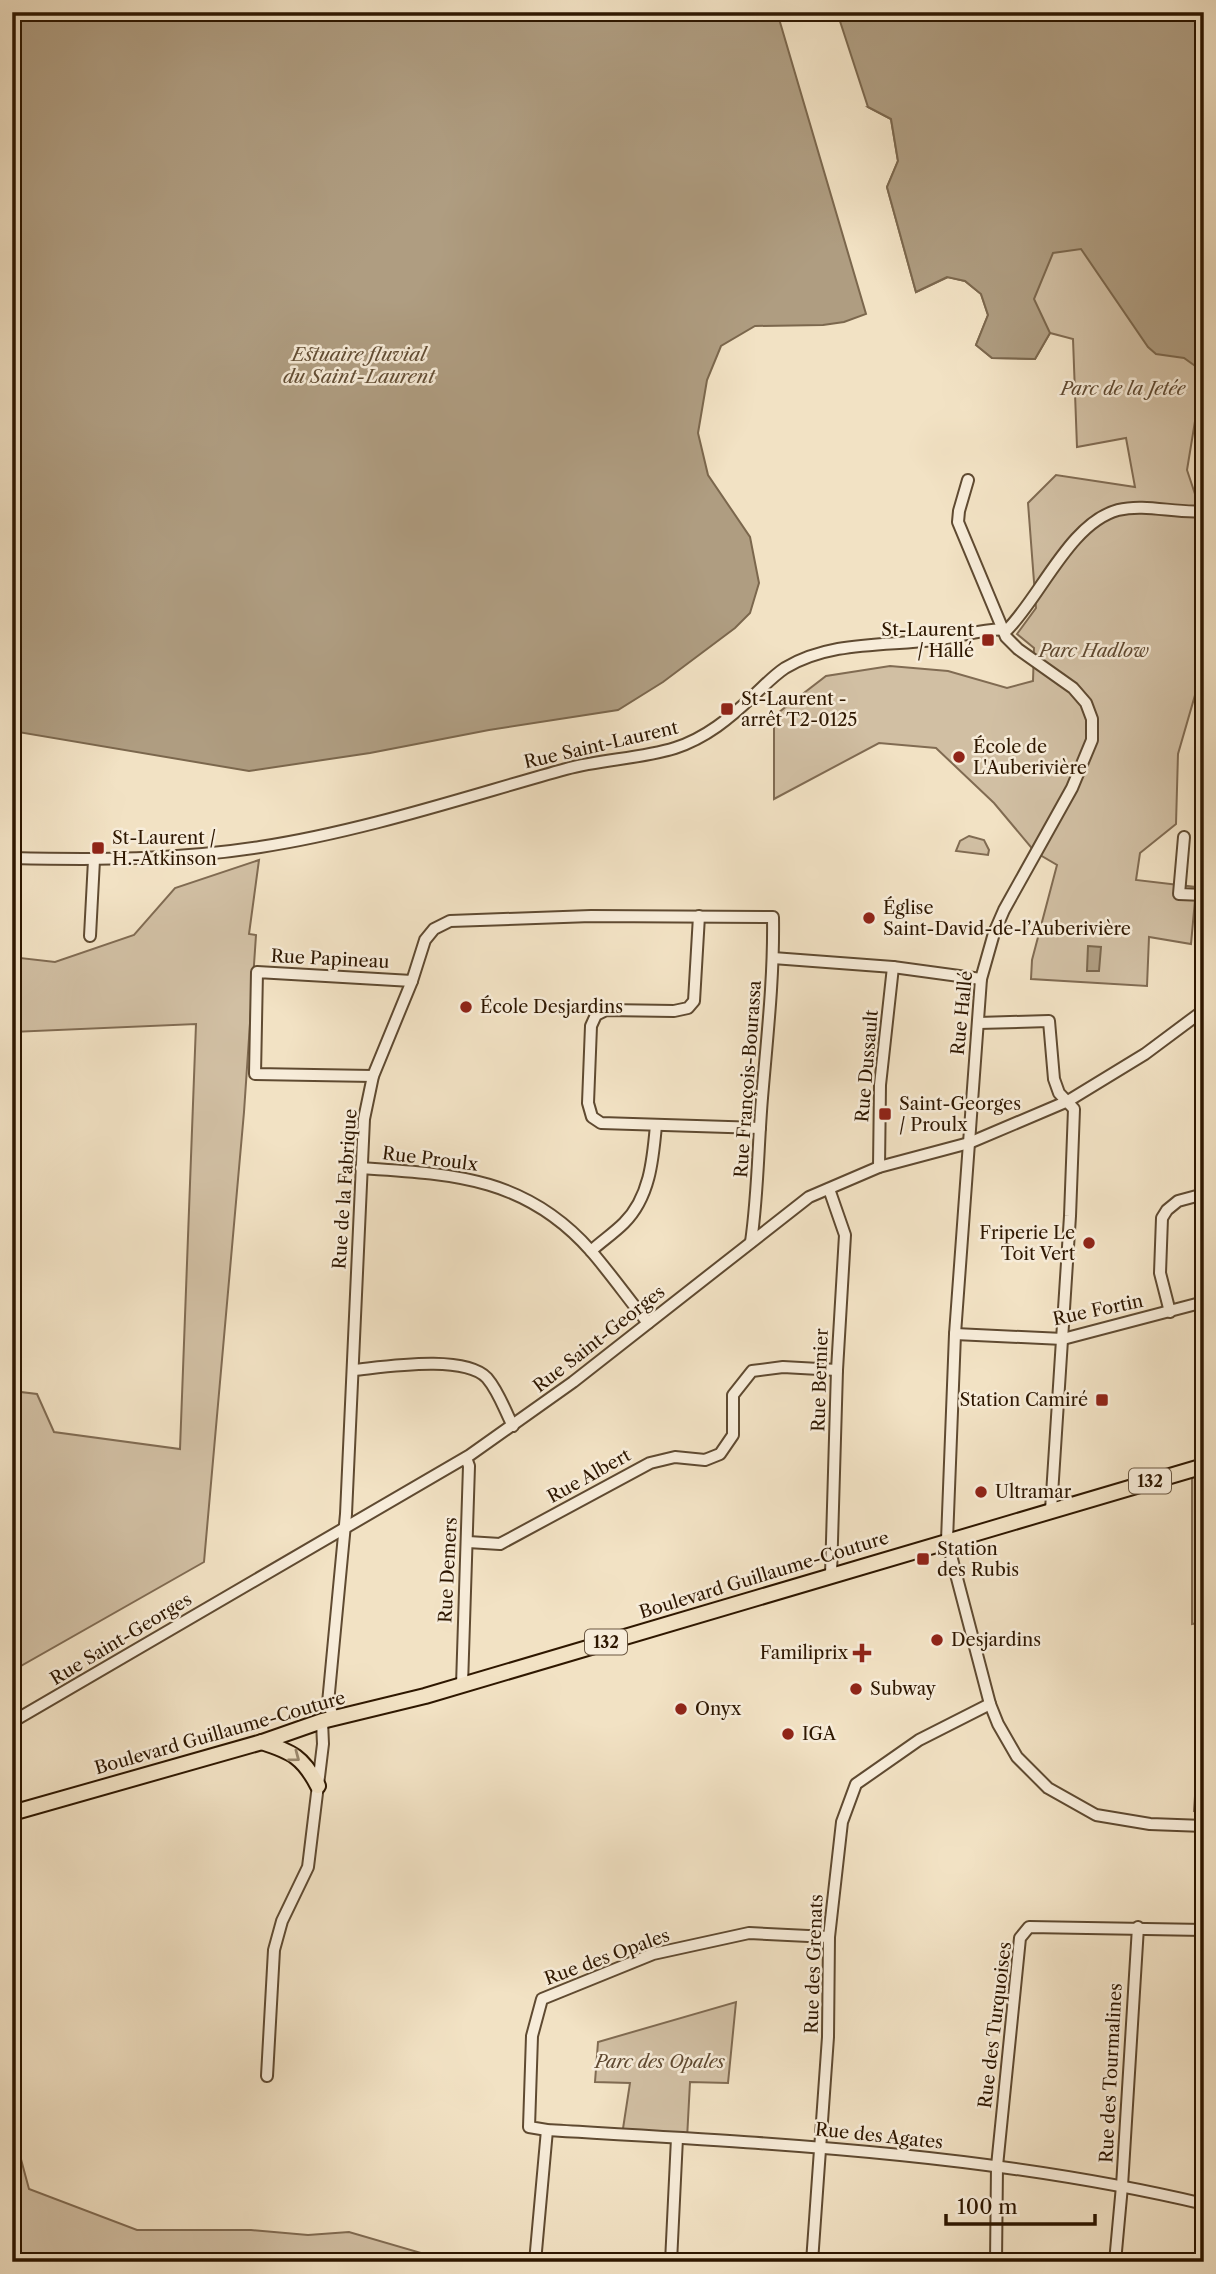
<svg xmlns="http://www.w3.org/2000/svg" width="1216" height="2274" font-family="'Libre Caslon Text',serif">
  <rect width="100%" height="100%" fill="#f2e2c4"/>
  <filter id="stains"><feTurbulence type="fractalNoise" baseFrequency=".00286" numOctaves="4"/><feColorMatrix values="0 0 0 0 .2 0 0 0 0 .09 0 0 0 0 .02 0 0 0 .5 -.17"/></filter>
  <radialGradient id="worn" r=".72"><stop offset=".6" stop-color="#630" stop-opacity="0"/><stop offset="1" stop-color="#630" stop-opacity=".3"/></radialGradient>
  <g fill="#d1bfa3" stroke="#806b52" stroke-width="2">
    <polygon points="1204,49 1204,409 1197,409 1187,470 1198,503 1204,503 1204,664 1178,754 1176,824 1140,853 1136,880 1204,888 1204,900 1195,900 1191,944 1149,937 1147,986 1031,979 1032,960 1057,865 1035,852 994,803 936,748 879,743 774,799 774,716 826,676 890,666 948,671 1007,688 1033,681 1034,648 1017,634 1036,608 1028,503 1056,475 1135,487 1126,438 1077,447 1073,339 1050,333 1035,359 992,358 976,345 988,315 981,294 965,281 948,277 916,292 887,187 898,161 891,119 868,107"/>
    <polygon points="969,836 984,840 989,850 988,855 956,851 960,841"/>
    <polygon points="259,860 249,934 256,935 244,1112 204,1562 19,1667 12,1667 12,1391 37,1394 54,1432 180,1449 196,1024 12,1032 12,957 55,962 134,935 175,888"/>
    <polygon points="1204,1470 1204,1622 1192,1624 1192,1474"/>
    <polygon points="1204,1661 1204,1812 1194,1811"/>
    <polygon points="736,2002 728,2083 690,2082 687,2139 622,2135 630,2083 595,2082 598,2042"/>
    <polygon points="15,2137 29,2189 137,2230 251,2230 308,2235 349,2232 435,2257 438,2262 12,2262 12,2138"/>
  </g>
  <g fill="#af9d81" stroke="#7b674d" stroke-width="2">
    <polygon points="12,12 777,12 866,314 844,322 823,325 755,326 721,346 707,380 698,433 708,475 750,537 759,583 750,613 735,628 663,682 618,710 489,730 370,753 249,771 12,731"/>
    <polygon points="837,12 1204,12 1204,409 1197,409 1200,390 1198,368 1184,358 1156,354 1148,347 1081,249 1053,253 1034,299 1050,333 1035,359 992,358 976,345 988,315 981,294 965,281 947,277 916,292 887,187 898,161 891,119 868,107"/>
    <polygon points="1088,946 1101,947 1099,971 1087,971"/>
  </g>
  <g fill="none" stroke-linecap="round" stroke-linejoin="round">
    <g stroke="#7b674d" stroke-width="2.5">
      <polyline points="1197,431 1204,412"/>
      <polyline points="1198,457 1204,479"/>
    </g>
    <defs>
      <g id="minor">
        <polyline points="968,480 959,511 958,522 1006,637 1018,649 1073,688 1086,703 1092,719 1092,740 1072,788 1004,910 994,933 981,979 955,1334 947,1540 990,1704 998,1724 1017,1757 1048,1788 1096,1815 1150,1824 1204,1826"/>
        <polyline points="1184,837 1179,894 1204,895"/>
        <path d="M 12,858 C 95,860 178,860 260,847 C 364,831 465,797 566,769 C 602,759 640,759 675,748 C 706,738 730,718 753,696 C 763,687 773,676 785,668 C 830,641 884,646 934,640 C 953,638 991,627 1007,630 C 1041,596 1070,523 1118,510 C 1146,503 1176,514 1204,511"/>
        <polyline points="699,916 694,1001 688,1008 674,1011 606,1010 596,1015 591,1026 588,1103 592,1117 601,1123 760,1128"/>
        <polyline points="90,936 94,860"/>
        <polyline points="773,958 893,967 981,979"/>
        <polyline points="978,1023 1049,1021 1054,1079 1059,1093 1074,1109 1070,1216 1051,1510"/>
        <polyline points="373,1076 255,1074 257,972 412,981"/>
        <polyline points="879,1167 880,1085 893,967"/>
        <path d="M 361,1168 C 453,1174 526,1177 591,1251 C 611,1274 629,1300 648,1323"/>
        <polyline points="829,1189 845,1235 837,1370 831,1575"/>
        <path d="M 591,1251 C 602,1241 614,1233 624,1223 C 650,1197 653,1159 656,1125"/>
        <polyline points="1170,1312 1160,1273 1162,1218 1167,1210 1178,1201 1204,1194"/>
        <polyline points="955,1334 1063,1339 1204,1302"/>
        <path d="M 354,1370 C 385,1367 464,1354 487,1378 C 499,1392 505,1411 513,1426"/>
        <polyline points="468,1542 500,1544 650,1463 675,1457 705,1460 720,1454 733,1435 733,1395 752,1371 783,1367 837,1370"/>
        <polyline points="462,1685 469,1466 466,1458"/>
        <path d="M 334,1718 L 328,1703 L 346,1514 L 364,1119 L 373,1076 L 412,981 L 425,940 L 434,929 L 450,921 L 591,916 L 773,917 C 774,978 767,1038 762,1098 C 758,1146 758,1194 751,1242"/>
        <polyline points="12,1722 470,1455 573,1382 809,1197 879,1167 969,1143 1068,1101 1145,1054 1204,1010"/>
        <path d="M 829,1937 L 749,1933 L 653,1954 L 542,1999 L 532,2036 L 529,2127 L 547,2130 C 767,2143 989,2153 1204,2204"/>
        <polyline points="267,2076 274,1950 282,1921 308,1867 323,1744 322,1721"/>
        <polyline points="535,2262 547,2130"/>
        <polyline points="671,2262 677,2138"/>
        <polyline points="812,2262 828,2037 829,1937 842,1822 856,1784 919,1740 990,1704"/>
        <polyline points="996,2262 997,2166 1020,1938 1029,1927 1204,1930"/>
        <polyline points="1115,2262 1122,2186 1138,1927"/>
      </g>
      <g id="major">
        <path d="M 262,1742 C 292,1752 303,1757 318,1786"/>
        <polyline points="12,1813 262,1742 322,1721 425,1696 1204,1466"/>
      </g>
    </defs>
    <use href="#minor" stroke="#5f4a31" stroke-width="14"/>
    <use href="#major" stroke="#2e1700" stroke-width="18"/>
    <use href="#minor" stroke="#f7ecd9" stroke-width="10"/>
    <use href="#major" stroke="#f2e2c4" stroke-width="14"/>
  </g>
  <defs><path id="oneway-chevron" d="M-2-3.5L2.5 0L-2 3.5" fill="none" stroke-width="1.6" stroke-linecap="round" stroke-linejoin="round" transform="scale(1.75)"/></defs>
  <use stroke="#9a876c" href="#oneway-chevron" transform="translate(295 1757) rotate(37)"/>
  <g fill="#8f2418" stroke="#f7ecd9" stroke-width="2.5">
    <rect x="981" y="633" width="14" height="14" rx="3.5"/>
    <rect x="720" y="702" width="14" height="14" rx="3.5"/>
    <circle cx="959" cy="757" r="7"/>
    <rect x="91" y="841" width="14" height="14" rx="3.5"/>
    <circle cx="869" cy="918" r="7"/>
    <circle cx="466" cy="1007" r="7"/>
    <rect x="878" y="1107" width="14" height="14" rx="3.5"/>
    <circle cx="1089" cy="1243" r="7"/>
    <rect x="1095" y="1393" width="14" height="14" rx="3.5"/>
    <circle cx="981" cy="1492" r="7"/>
    <rect x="916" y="1552" width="14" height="14" rx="3.5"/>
    <circle cx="937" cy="1640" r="7"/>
    <path d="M858.5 1642.5h7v7h7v7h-7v7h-7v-7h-7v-7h7z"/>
    <circle cx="856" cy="1689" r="7"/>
    <circle cx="681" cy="1709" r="7"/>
    <circle cx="788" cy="1734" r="7"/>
  </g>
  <g text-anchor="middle" stroke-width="5" stroke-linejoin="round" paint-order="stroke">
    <g fill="#f7ecd9" stroke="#6a5741" stroke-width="2">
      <rect x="1129" y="1468.5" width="42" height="25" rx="5"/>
      <rect x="585" y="1629.5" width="42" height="25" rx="5"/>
    </g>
    <g font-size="16" font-weight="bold" fill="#2e1700">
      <text x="1150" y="1487">132</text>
      <text x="606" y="1648">132</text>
    </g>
    <g font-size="18" font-style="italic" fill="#5f4931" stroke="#f7ecd9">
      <text x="1123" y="395">Parc de la Jetée</text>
      <text x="1094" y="657">Parc Hadlow</text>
      <text x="660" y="2068">Parc des Opales</text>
    </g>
    <g font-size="18" fill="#2e1700" stroke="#f7ecd9" text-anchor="start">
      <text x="974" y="636" text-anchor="end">St-Laurent<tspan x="974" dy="21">/ Hallé</tspan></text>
      <text x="741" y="705">St-Laurent -<tspan x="741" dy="21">arrêt T2-0125</tspan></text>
      <text x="973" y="753">École de<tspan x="973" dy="21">L'Auberivière</tspan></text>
      <text x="112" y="844">St-Laurent /<tspan x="112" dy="21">H.-Atkinson</tspan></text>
      <text x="883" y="914">Église<tspan x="883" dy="21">Saint-David-de-l’Auberivière</tspan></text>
      <text x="480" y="1013">École Desjardins</text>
      <text x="899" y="1110">Saint-Georges<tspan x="899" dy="21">/ Proulx</tspan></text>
      <text x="1075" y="1239" text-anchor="end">Friperie Le<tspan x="1075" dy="21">Toit Vert</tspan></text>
      <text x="1088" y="1406" text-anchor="end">Station Camiré</text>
      <text x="995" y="1498">Ultramar</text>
      <text x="937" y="1555">Station<tspan x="937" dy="21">des Rubis</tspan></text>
      <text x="951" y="1646">Desjardins</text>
      <text x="848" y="1659" text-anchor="end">Familiprix</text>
      <text x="870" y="1695">Subway</text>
      <text x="695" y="1715">Onyx</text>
      <text x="802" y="1740">IGA</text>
    </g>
    <g font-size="18" fill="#2e1700" stroke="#f7ecd9">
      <text transform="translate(601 745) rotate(-13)" y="6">Rue Saint-Laurent</text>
      <text transform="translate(330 959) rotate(3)" y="6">Rue Papineau</text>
      <text transform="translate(962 1013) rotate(-84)" y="6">Rue Hallé</text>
      <text transform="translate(867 1066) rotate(-85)" y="6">Rue Dussault</text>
      <text transform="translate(748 1079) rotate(-86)" y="6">Rue François-Bourassa</text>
      <text transform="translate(430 1159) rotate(7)" y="6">Rue Proulx</text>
      <text transform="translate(345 1189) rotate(-86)" y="6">Rue de la Fabrique</text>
      <text transform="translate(1098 1310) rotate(-12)" y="6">Rue Fortin</text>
      <text transform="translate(599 1339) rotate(-38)" y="6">Rue Saint-Georges</text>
      <text transform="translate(820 1380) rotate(-88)" y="6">Rue Bernier</text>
      <text transform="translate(589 1476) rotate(-29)" y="6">Rue Albert</text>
      <text transform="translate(448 1570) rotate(-87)" y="6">Rue Demers</text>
      <text transform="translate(764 1575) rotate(-17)" y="6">Boulevard Guillaume-Couture</text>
      <text transform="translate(121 1639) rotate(-31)" y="6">Rue Saint-Georges</text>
      <text transform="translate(220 1733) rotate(-16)" y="6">Boulevard Guillaume-Couture</text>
      <text transform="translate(607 1957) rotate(-20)" y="6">Rue des Opales</text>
      <text transform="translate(814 1964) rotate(-88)" y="6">Rue des Grenats</text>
      <text transform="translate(995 2025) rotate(-83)" y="6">Rue des Turquoises</text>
      <text transform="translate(1111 2073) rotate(-87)" y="6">Rue des Tourmalines</text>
      <text transform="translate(879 2136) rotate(6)" y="6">Rue des Agates</text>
    </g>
    <g font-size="19" font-style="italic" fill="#624d34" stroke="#f7ecd9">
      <text x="359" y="361">Estuaire fluvial<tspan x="359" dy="22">du Saint-Laurent</tspan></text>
    </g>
  </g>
  <rect width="1216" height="2274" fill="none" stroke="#f2e2c4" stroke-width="42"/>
  <rect x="14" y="14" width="1188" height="2246" fill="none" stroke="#2e1700" stroke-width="3.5"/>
  <rect x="21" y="21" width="1174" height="2232" fill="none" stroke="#2e1700" stroke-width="2"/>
  <path d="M946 2214v10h149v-10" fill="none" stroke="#2e1700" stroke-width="3.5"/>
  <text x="957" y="2214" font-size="21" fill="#2e1700" stroke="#f7ecd9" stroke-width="5" paint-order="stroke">100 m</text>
  <rect width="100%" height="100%" filter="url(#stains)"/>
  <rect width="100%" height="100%" fill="url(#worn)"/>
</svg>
